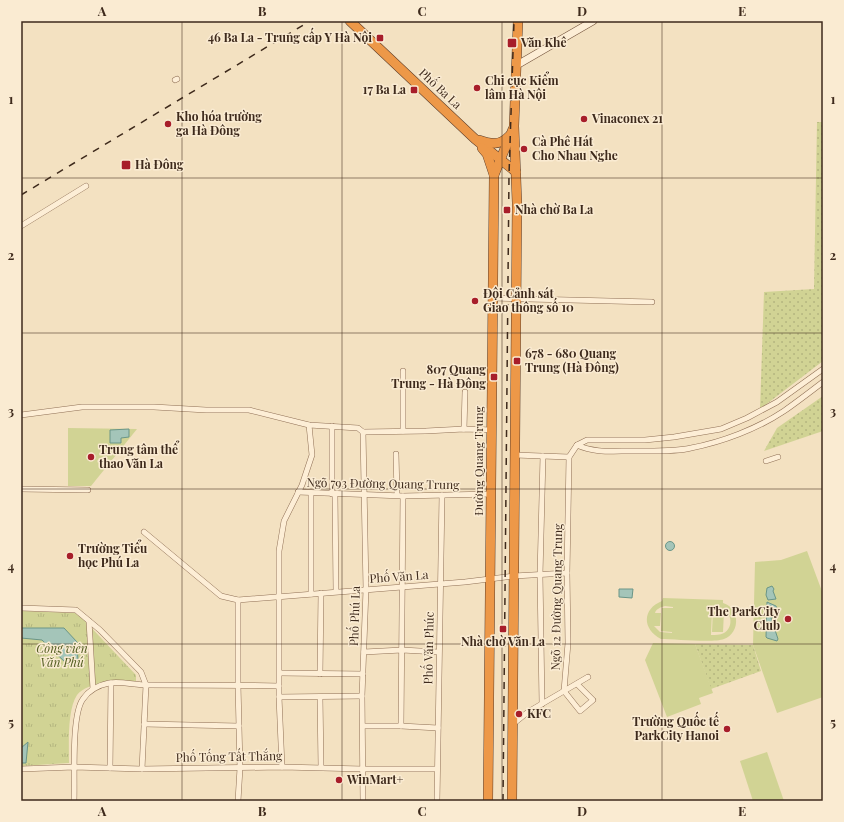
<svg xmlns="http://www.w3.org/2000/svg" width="844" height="822" font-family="'Playfair Display',serif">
  <defs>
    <pattern id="grass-dots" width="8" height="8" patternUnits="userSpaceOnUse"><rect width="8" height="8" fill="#d1d394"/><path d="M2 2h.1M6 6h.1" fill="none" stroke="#b4b57f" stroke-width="1.8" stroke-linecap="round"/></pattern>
    <pattern id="park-tufts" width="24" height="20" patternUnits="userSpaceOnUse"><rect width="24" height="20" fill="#d1d394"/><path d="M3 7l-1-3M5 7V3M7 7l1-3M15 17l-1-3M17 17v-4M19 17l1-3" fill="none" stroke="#b4b57f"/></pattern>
  </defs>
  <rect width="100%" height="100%" fill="#f3e1c1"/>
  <g fill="url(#grass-dots)">
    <polygon points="817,122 823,122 823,361 760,409 764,292 814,289"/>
    <polygon points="823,396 823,431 764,451 777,428"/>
    <polygon points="695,644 753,645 761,671 711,689"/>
  </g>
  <path fill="url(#park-tufts)" d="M 21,611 L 75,613 L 84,620 L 136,675 L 136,681 C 120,681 88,681 77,695 C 67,710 69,745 69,763 L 21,766 Z"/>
  <g fill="#d1d394" fill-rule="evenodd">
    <polygon points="68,428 137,429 91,486 68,486"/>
    <polygon points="807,551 823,594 823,697 777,713 753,645 755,562 781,560"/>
    <path d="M 663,598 L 723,600 L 723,603 C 730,605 736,612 736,619 C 737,628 732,636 724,639 C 714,643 674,639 661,639 C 642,629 642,609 662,601 ZM 665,606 L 673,607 L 673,608 L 662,608 L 661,631 L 672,632 L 672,633 L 660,632 L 654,626 L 660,626 L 661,613 L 655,613 C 656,609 661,607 665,606 ZM 712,608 C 715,608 719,608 722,609 C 733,613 733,628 724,633 C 720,635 715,635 711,635 Z"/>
    <polygon points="713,610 724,611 723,632 712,632"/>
    <polygon points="653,643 695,644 713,693 699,698 701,704 667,717 645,660"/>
    <polygon points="767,752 784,801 753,801 740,761"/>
  </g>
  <g fill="#a4c5b9" stroke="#6a9587">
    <polygon points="129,429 129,437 121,438 121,443 110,443 110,430"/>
    <circle cx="670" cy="546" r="4.5"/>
    <polygon points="772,586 774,589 773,591 776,599 768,600 766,595 767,588"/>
    <polygon points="619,589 633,589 632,598 619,597"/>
    <polygon points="767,602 776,606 779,613 778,616 771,618 778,639 777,641 767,638 766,637"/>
    <polygon points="21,628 64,628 77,642 78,661 74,665 67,664 42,640 21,638"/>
    <polygon points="28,742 26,763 21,763 21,748"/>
  </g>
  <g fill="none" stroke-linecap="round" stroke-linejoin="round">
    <defs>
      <g id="street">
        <polyline points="175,80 177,79"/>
        <polyline points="21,226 86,186"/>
        <polyline points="493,298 652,302"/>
        <polyline points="21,415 82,407 154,407 206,410 249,410 309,425 358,428 363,432"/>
        <polyline points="332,426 332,494"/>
        <polyline points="464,429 465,392"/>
        <polyline points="403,431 403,371"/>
        <polyline points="363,432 426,431 464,429 492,430"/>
        <path d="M 577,445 C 594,453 612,451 631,451 C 648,451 675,452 691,448 C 722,442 757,429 784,411 C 797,402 810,392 823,382"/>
        <polyline points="396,454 397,495"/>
        <polyline points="515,455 569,457"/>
        <polyline points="766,461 778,457"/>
        <polyline points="21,489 88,490"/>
        <polyline points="298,492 403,496 491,494"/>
        <polyline points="311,493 311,594"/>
        <polyline points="335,494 336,591"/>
        <polyline points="144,532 221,596 238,600 465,582 514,576 567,573"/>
        <polyline points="238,600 238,685 240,768 238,801"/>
        <polyline points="21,608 76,610 100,630 141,672 146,685 142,769"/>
        <polyline points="89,621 93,689"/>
        <polyline points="364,652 402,650 438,652"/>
        <polyline points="280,673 363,674"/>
        <polyline points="320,674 321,593"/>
        <polyline points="564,691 568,643 567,573 569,457 577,445 587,440 645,440 674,437 721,429 747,418 777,402 823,369"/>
        <polyline points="564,691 580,711 593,700 577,684"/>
        <polyline points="279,697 362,696"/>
        <polyline points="320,697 321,767"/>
        <polyline points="542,704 540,575 543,456"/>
        <polyline points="144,724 239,726"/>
        <polyline points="513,724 528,712 588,677"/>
        <polyline points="363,726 401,726 438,728"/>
        <polyline points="401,726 403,496"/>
        <polyline points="282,767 279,697 279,551 284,521 302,485 312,455 309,425"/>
        <polyline points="110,768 111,683"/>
        <polyline points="21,769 74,767 142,769 282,767 363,769 437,769"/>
        <path d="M 74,801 C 75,779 71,715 83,699 C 89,690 99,685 109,683 C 121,681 135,685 148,685 C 192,685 236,685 279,686"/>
        <polyline points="363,801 362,696 366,589 363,432"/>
        <polyline points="437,801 442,495"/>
      </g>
      <polyline id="secondary" points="517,65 593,21"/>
      <g id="highway">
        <polyline points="350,21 475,139 516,172"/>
        <path d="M 479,140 C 490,144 500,146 509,136"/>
        <polyline points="482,148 487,154 494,175"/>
        <polyline points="488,801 494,175 513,129"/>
        <polyline points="512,801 517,203 514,126 518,21"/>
      </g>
    </defs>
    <use href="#street" stroke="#907056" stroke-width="6"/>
    <use href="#secondary" stroke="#725139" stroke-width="8"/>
    <use href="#highway" stroke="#5d3e2b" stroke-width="10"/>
    <use href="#street" stroke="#fdeed6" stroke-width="5"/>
    <use href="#secondary" stroke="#fdeed6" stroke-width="7"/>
    <use href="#highway" stroke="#ed9848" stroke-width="9"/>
    <g stroke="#3e2a1c" stroke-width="1.5" stroke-dasharray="7 7" stroke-linecap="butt">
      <polyline points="21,195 310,21"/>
      <polyline points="503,801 509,175 514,21"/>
    </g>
  </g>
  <path fill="none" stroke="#3e2a1c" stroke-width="1" stroke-opacity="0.55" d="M 182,21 L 182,801M 342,21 L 342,801M 502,21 L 502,801M 662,21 L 662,801M 21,178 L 823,178M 21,333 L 823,333M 21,489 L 823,489M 21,644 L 823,644"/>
  <g fill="#a71e2a" stroke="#faebd2" stroke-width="1.5">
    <rect x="376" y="34" width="8" height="8" rx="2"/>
    <rect x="507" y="38" width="10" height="10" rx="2"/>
    <circle cx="477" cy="88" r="4"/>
    <rect x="410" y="86" width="8" height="8" rx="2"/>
    <circle cx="584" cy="119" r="4"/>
    <circle cx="168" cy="124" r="4"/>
    <circle cx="524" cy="149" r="4"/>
    <rect x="121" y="160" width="10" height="10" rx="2"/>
    <rect x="503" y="206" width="8" height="8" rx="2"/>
    <circle cx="475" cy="301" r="4"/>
    <rect x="513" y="357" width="8" height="8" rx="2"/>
    <rect x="490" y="373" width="8" height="8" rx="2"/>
    <circle cx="91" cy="457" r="4"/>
    <circle cx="70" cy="556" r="4"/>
    <circle cx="788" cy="619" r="4"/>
    <rect x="499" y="625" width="8" height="8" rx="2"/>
    <circle cx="519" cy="714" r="4"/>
    <circle cx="727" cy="729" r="4"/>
    <circle cx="339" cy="780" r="4"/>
  </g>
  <g text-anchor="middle" stroke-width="3" stroke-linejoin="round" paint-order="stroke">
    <g font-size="12" font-weight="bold" fill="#3e2a1c" stroke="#faebd2" text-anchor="start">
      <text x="372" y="42" text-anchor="end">46 Ba La - Trung cấp Y Hà Nội</text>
      <text x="521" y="47">Văn Khê</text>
      <text x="485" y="85">Chi cục Kiểm<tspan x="485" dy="14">lâm Hà Nội</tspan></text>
      <text x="406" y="94" text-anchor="end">17 Ba La</text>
      <text x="176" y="121">Kho hóa trường<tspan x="176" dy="14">ga Hà Đông</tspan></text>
      <text x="592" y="123">Vinaconex 21</text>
      <text x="532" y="146">Cà Phê Hát<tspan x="532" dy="14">Cho Nhau Nghe</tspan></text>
      <text x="135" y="169">Hà Đông</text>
      <text x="515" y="214">Nhà chờ Ba La</text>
      <text x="483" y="298">Đội Cảnh sát<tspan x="483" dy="14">Giao thông số 10</tspan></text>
      <text x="525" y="358">678 - 680 Quang<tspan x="525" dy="14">Trung (Hà Đông)</tspan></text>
      <text x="486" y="374" text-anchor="end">807 Quang<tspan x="486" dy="14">Trung - Hà Đông</tspan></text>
      <text x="99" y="454">Trung tâm thể<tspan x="99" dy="14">thao Văn La</tspan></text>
      <text x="78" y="553">Trường Tiểu<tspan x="78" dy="14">học Phú La</tspan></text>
      <text x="780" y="616" text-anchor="end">The ParkCity<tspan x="780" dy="14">Club</tspan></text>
      <text x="503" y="646" text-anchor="middle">Nhà chờ Văn La</text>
      <text x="527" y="718">KFC</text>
      <text x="719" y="726" text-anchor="end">Trường Quốc tế<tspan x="719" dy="14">ParkCity Hanoi</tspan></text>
      <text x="347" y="784">WinMart+</text>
    </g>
    <g font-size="12" fill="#3e2a1c" stroke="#faebd2">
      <text transform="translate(440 89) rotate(43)" y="4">Phố Ba La</text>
      <text transform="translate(479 461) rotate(-90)" y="4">Đường Quang Trung</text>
      <text transform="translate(383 484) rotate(1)" y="4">Ngõ 793 Đường Quang Trung</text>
      <text transform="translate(399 577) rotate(-4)" y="4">Phố Văn La</text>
      <text transform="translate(557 597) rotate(-89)" y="4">Ngõ 12 Đường Quang Trung</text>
      <text transform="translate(355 616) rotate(-88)" y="4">Phố Phú La</text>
      <text transform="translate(429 648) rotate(-89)" y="4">Phố Văn Phúc</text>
      <text transform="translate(229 757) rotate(-1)" y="4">Phố Tống Tất Thắng</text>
    </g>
    <g font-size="12" font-style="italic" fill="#525d20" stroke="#faebd2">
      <text x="62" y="653">Công viên<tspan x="62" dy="14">Văn Phú</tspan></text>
    </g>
  </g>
  <rect width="844" height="822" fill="none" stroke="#faebd2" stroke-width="44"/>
  <rect x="22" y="22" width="800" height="778" fill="none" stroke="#3e2a1c" stroke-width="1.5"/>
  <g font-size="13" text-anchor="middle" font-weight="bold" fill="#3e2a1c">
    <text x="102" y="16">A</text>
    <text x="262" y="16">B</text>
    <text x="422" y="16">C</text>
    <text x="582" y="16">D</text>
    <text x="742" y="16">E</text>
    <text x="11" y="104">1</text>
    <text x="833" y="104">1</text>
    <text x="11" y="260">2</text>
    <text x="833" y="260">2</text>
    <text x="11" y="416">3</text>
    <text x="833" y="416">3</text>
    <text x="11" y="571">4</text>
    <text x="833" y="571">4</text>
    <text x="11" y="727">5</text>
    <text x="833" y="727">5</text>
    <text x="102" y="816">A</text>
    <text x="262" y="816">B</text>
    <text x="422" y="816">C</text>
    <text x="582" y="816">D</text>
    <text x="742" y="816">E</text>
  </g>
</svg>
